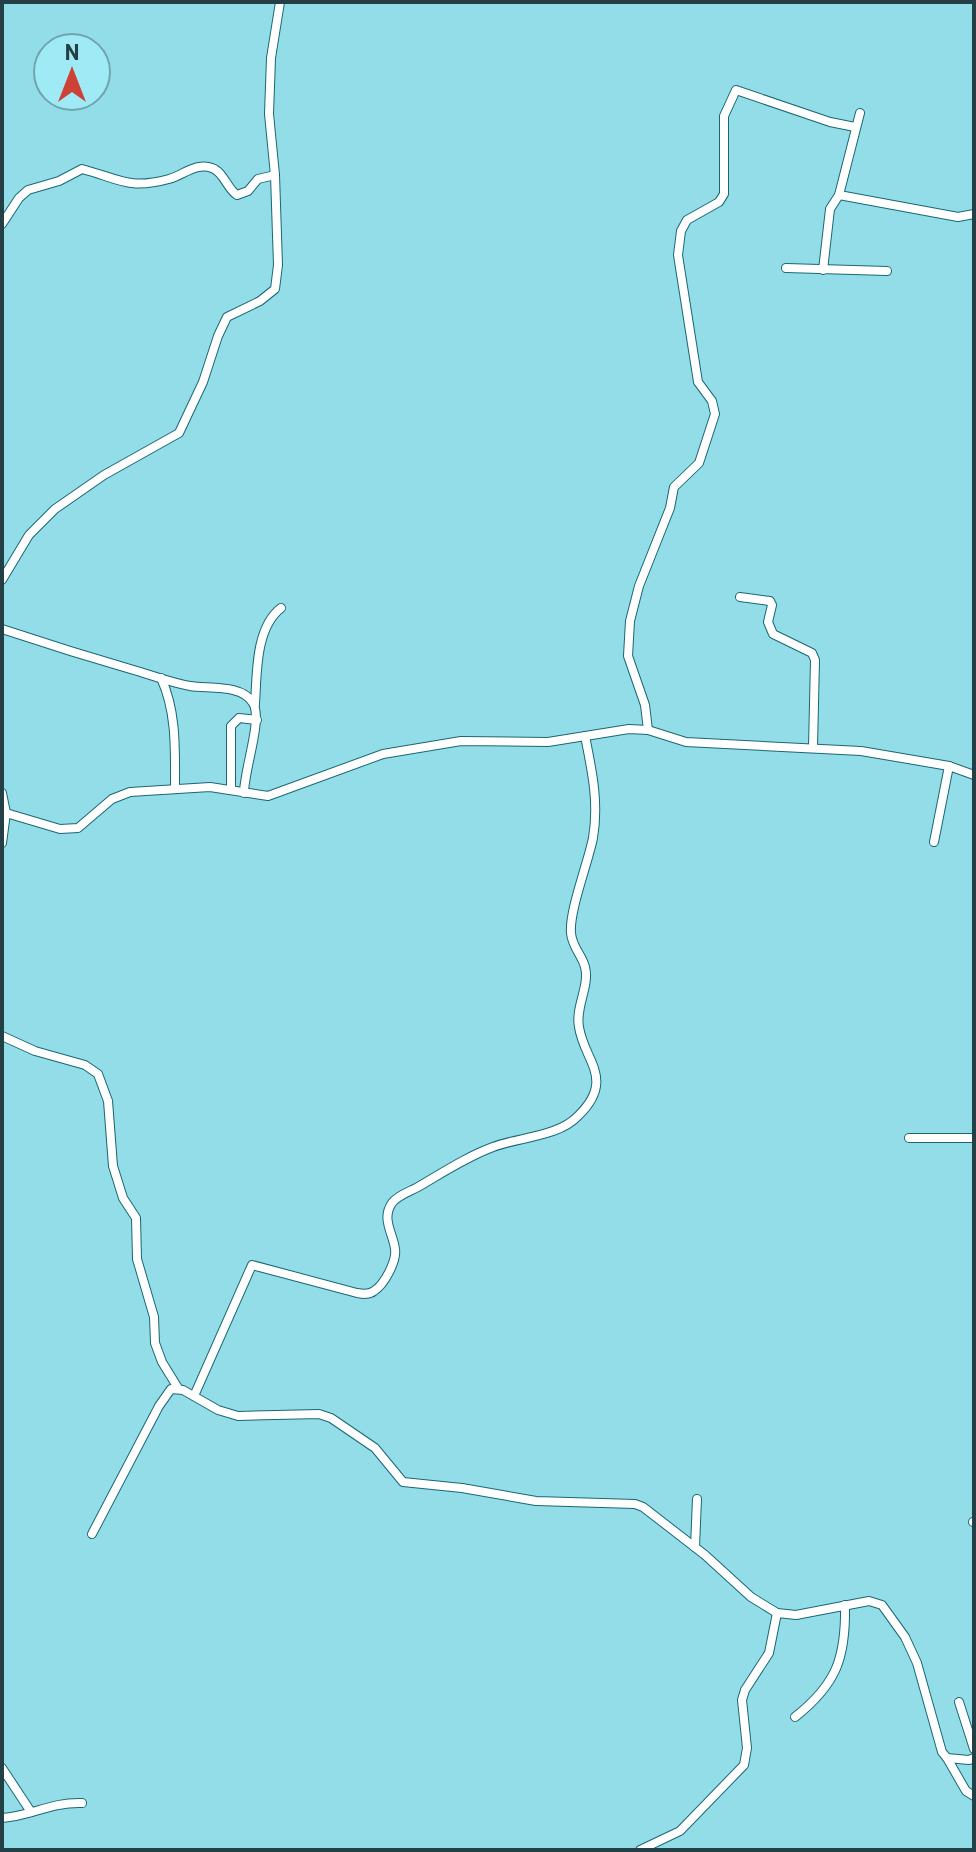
<svg xmlns="http://www.w3.org/2000/svg" width="976" height="1852" font-family="Barlow,sans-serif">
  <rect width="100%" height="100%" fill="#93dde9"/>
  <g fill="none" stroke-linecap="round" stroke-linejoin="round">
    <defs>
      <g id="minor">
        <polyline points="839,195 958,217 974,214"/>
        <path d="M 2,224 L 19,198 L 28,190 L 59,181 L 82,169 C 120,179 128,190 169,179 C 183,175 197,162 212,168 C 224,172 227,189 237,195 L 248,191 L 258,179 L 275,175"/>
        <polyline points="786,268 887,271"/>
        <polyline points="823,270 830,209 839,195 860,113"/>
        <polyline points="2,580 29,535 55,509 104,475 179,433 203,382 218,336 227,317 260,301 275,289 278,265 275,175 269,114 271,58 280,2"/>
        <polyline points="740,597 770,601 772,605 768,622 773,634 812,653 815,660 813,747"/>
        <path d="M 2,629 C 47,644 92,658 137,671 C 154,676 172,683 190,686 C 209,689 242,684 253,703 C 263,719 244,770 244,793"/>
        <path d="M 161,678 C 177,712 175,752 175,789"/>
        <path d="M 255,704 C 257,675 255,628 281,608"/>
        <polyline points="648,730 645,705 628,656 630,621 639,586 670,508 674,487 699,463 715,414 712,401 698,382 678,255 681,231 687,220 719,202 724,194 724,116 736,90 830,122 855,127"/>
        <polyline points="231,790 231,726 239,718 257,720"/>
        <polyline points="2,793 6,813 2,843"/>
        <polyline points="6,813 60,829 78,828 112,799 130,792 210,787 268,796 383,754 461,741 548,742 629,729 648,730 686,742 861,751 949,766 974,775"/>
        <polyline points="934,842 949,766"/>
        <polyline points="2,1036 35,1051 85,1065 98,1074 108,1101 113,1166 123,1198 136,1218 137,1259 154,1317 155,1343 162,1362 178,1388"/>
        <polyline points="909,1138 974,1138"/>
        <path d="M 194,1396 L 252,1265 L 357,1293 C 363,1294 369,1295 374,1291 C 384,1285 397,1261 395,1249 C 393,1233 381,1219 392,1203 C 398,1195 409,1192 418,1187 C 442,1173 466,1157 493,1147 C 519,1137 558,1137 578,1116 C 616,1079 584,1061 579,1027 C 575,1007 590,986 585,967 C 582,955 572,947 571,933 C 569,911 588,863 593,838 C 599,802 592,771 585,736"/>
        <polyline points="973,1522 974,1522"/>
        <polyline points="92,1534 159,1406 171,1389 183,1390 218,1410 238,1416 319,1414 331,1418 375,1448 403,1482 462,1488 536,1501 635,1504 643,1507 705,1555 751,1597 777,1613 796,1615 869,1601 882,1605 905,1637 917,1663 942,1752 947,1758 969,1760 974,1758"/>
        <polyline points="695,1547 697,1499"/>
        <polyline points="959,1702 974,1749"/>
        <path d="M 795,1717 C 837,1684 846,1657 845,1605"/>
        <polyline points="947,1758 966,1791 974,1796"/>
        <polyline points="2,1768 31,1812"/>
        <path d="M 2,1818 C 32,1816 50,1802 82,1803"/>
        <polyline points="640,1850 680,1831 744,1765 747,1748 742,1700 745,1690 769,1653 777,1613"/>
      </g>
    </defs>
    <use href="#minor" stroke="#186873" stroke-width="10"/>
    <use href="#minor" stroke="#fff" stroke-width="8"/>
  </g>
  <rect width="976" height="1852" fill="none" stroke="#224045" stroke-width="8"/>
  <g transform="translate(72 72)"><circle r="38" fill="#a0eaf6" stroke="#6ea6af" stroke-width="2"/>
  <path d="M0-6L14 30L0 20L-14 30Z" fill="#ce4136"/>
  <text y="-12" font-size="22" font-weight="bold" text-anchor="middle" fill="#224045">N</text>
  </g>
</svg>
